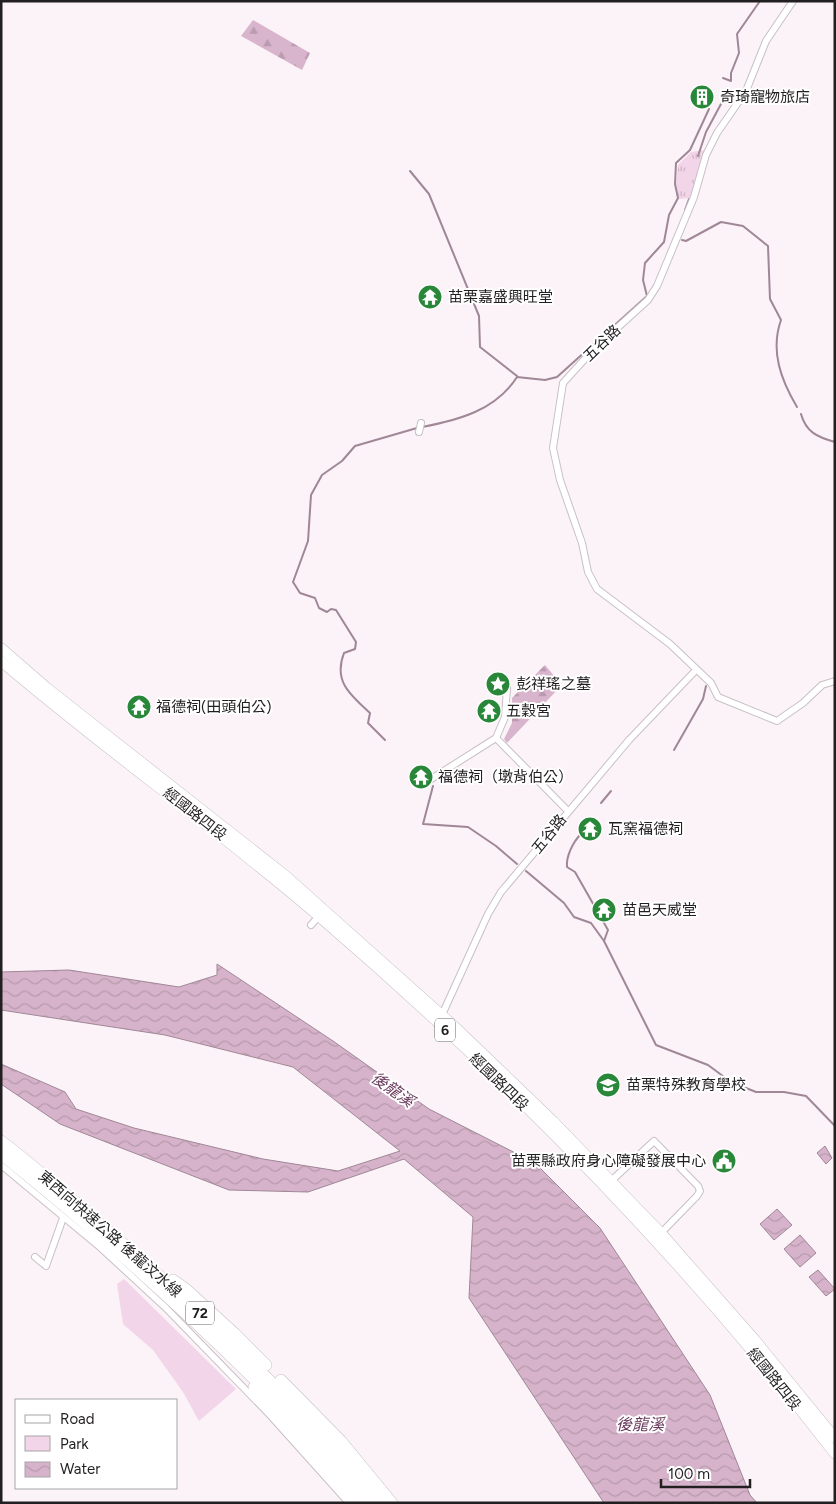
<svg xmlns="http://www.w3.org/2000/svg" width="836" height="1504" font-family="Figtree,'Noto Sans TC',sans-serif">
  <defs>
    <pattern id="grass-tufts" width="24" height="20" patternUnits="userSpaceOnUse" patternTransform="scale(1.25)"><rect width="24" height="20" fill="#f2d5e8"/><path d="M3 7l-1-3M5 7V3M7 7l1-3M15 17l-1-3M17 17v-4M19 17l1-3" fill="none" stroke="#cfb6c7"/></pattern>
    <pattern id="forest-firs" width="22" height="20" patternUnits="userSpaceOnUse" patternTransform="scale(1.25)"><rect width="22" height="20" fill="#d9b5cd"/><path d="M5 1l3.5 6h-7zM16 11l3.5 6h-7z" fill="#ba9bb0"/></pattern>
    <pattern id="water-waves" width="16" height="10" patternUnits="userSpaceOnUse" patternTransform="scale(1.25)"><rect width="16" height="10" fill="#d6b3ca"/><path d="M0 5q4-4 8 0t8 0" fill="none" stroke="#b79aad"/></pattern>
  </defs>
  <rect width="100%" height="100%" fill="#fbf3f8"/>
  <polygon fill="url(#grass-tufts)" points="704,150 691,198 679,199 676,185 678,165 691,152"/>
  <g fill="url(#forest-firs)">
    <polygon points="253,20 310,53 302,70 241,36"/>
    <polygon points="545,665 560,683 559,688 507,743 504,739 512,723 512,698"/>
  </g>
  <polygon fill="#f2d5e8" points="124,1279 236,1389 199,1421 183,1392 153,1350 123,1324 117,1284"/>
  <g fill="url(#water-waves)" stroke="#a08797">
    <polygon points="217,964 333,1041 429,1109 535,1163 600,1228 710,1395 750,1495 757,1503 604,1503 469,1298 473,1217 404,1159 308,1192 229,1190 60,1124 1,1084 1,1064 65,1092 76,1109 134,1128 263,1159 338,1171 400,1151 293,1067 165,1035 1,1010 1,972 69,970 179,987 217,975"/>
    <polygon points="825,1146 832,1158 826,1164 817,1153"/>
    <polygon points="777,1209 792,1225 774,1240 760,1224"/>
    <polygon points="800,1235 816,1253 800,1267 784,1249"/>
    <polygon points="818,1270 835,1289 826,1296 809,1277"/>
  </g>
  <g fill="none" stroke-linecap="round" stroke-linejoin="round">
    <g stroke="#a08797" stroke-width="2">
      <polyline points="723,78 731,81 731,73 739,53 737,34 760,1"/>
      <polyline points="698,156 706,132 729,89"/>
      <polyline points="410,171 429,194 479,316 480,347 517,376"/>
      <polyline points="685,210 689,199"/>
      <path d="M 682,240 L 686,241 L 721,222 L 743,226 L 768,246 L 770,299 L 781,320 C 770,351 781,380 797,407"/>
      <path d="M 801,414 C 806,432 817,437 835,442"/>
      <path d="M 422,427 C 459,420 496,410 517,377 L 545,380 L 557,377 L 647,296 L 643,280 L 645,263 L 664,242 L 669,215 L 678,198 L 675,184 L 676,163 L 690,150 L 709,109"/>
      <path d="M 385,740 L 368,723 L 370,713 C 350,695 333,681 344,653 L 355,649 L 356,642 L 336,610 L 331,609 L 327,612 L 319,608 L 315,598 L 300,593 L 293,582 L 308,541 L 311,495 L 322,475 L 342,461 L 355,446 L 417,428"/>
      <polyline points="674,750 703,699 706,686"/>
      <polyline points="433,786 423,824 468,827 496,846 517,864"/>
      <polyline points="601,803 611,791"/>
      <path d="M 581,834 C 573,842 566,856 567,867 L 575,872 L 608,930 L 604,941"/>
      <polyline points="526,871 564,903 574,917 591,923 604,941 656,1045 708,1065 731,1082 756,1092 784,1092 806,1096 835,1126"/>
    </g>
    <defs>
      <g id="street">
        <polyline points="793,1 766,41 746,91 717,133 706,155 694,197 657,286 648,300 593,350 563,383 553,448 560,480 582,543 588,572 597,589 670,644 711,683 718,697 777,721 803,703 822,685 835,681"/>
        <polyline points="419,432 421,423"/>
        <polyline points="496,738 568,811"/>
        <polyline points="428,781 496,738 505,717 507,688"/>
        <polyline points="311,925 320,915"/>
        <polyline points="441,1017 488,914 501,892 629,740 696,670"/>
        <polyline points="1,1165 101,1248 166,1308 270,1415 349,1503"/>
        <polyline points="611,1181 654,1141 698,1186 700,1191 697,1196 659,1235"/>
        <polyline points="35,1257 46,1266 63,1218"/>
      </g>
      <g id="primary">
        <polyline points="1,648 47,688 286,876 454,1026 553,1121 661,1233 755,1340 835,1438"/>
        <path d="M 1,661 C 105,750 218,829 322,919 C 509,1080 684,1258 835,1454"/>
      </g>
      <g id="highway">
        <path d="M 1,1141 C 42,1172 81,1207 120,1241 C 213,1322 302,1407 381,1503"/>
        <path d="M 1,1154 C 135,1262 256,1373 371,1502"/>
        <polyline points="173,1280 187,1290 235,1334 266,1365"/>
        <polyline points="281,1380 341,1441 392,1503"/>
        <polyline points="254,1387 359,1503"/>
      </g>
    </defs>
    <use href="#street" stroke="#c7c0c5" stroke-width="8"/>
    <use href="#primary" stroke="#c7c0c5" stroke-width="11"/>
    <use href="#highway" stroke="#c7c0c5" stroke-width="12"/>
    <use href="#street" stroke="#fff" stroke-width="6"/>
    <use href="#primary" stroke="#fff" stroke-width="10"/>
    <use href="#highway" stroke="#fff" stroke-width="11"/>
  </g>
  <defs>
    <symbol id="building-disc" viewBox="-11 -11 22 22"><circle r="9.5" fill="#298739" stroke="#fff"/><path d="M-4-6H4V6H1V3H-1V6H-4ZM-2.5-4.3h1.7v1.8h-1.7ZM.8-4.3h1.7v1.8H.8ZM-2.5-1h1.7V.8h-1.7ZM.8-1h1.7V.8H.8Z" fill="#fff"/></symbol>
    <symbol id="temple-disc" viewBox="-11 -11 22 22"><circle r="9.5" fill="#298739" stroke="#fff"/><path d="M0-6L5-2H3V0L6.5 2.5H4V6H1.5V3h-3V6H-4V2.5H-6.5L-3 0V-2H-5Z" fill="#fff"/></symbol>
    <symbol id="sight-disc" viewBox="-11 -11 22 22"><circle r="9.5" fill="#298739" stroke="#fff"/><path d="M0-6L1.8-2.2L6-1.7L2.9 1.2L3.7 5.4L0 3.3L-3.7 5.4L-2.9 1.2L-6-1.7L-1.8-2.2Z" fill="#fff"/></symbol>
    <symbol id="school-disc" viewBox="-11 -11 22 22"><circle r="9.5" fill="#298739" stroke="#fff"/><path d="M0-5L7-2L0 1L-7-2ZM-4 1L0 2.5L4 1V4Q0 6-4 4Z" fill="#fff"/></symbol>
    <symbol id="civic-disc" viewBox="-11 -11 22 22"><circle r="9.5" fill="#298739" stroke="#fff"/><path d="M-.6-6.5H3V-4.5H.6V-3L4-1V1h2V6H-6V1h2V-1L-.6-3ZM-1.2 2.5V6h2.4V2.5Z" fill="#fff"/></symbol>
  </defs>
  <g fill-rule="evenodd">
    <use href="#building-disc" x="688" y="83" width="28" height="28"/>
    <use href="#temple-disc" x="416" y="283" width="28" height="28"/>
    <use href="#sight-disc" x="484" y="670" width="28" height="28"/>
    <use href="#temple-disc" x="125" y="693" width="28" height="28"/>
    <use href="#temple-disc" x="475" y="697" width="28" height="28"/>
    <use href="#temple-disc" x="407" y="763" width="28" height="28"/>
    <use href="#temple-disc" x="576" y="815" width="28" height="28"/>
    <use href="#temple-disc" x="590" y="896" width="28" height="28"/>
    <use href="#school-disc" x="594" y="1071" width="28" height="28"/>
    <use href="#civic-disc" x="710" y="1147" width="28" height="28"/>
  </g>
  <g text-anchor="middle" stroke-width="4" stroke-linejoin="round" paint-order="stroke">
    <g fill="#fff" stroke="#646264" stroke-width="1">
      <rect x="435" y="1018.5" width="20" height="23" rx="4"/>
      <rect x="186" y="1301.5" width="28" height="23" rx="4"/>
    </g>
    <g font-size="14" font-weight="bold" fill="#221f21">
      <text x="445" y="1035">6</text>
      <text x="200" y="1318">72</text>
    </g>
    <g font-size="15" fill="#221f21" stroke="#fff" text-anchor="start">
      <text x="720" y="102">奇琦寵物旅店</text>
      <text x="448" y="302">苗栗嘉盛興旺堂</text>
      <text x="516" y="689">彭祥瑤之墓</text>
      <text x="156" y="712">福德祠(田頭伯公)</text>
      <text x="506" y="716">五穀宮</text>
      <text x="438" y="782">福德祠（墩背伯公）</text>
      <text x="608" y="834">瓦窯福德祠</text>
      <text x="622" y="915">苗邑天威堂</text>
      <text x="626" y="1090">苗栗特殊教育學校</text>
      <text x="706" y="1166" text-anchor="end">苗栗縣政府身心障礙發展中心</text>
    </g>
    <g font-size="15" fill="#221f21" stroke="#fff">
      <text transform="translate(602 343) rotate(-44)" y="5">五谷路</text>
      <text transform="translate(195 814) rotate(38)" y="5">經國路四段</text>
      <text transform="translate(549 834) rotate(-51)" y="5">五谷路</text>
      <text transform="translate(499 1082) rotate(44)" y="5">經國路四段</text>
      <text transform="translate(110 1234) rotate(41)" y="5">東西向快速公路 後龍汶水線</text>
      <text transform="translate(774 1379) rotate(51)" y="5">經國路四段</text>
    </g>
    <g font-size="16" font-style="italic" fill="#6a3b5d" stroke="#fff">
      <text transform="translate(393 1089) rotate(35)" y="6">後龍溪</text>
      <text x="640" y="1430">後龍溪</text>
    </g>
  </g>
  <rect width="836" height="1504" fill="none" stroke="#221f21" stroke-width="5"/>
  <rect x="15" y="1399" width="162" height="90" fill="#ffffff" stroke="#a7a5a6"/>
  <rect x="25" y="1415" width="25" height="8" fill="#ffffff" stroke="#a7a5a6"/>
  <text x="60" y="1424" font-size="15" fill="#221f21">Road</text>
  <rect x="25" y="1436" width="25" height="15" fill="#f2d5e8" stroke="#a7a5a6"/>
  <text x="60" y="1449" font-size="15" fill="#221f21">Park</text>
  <rect x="25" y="1462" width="25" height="15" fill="url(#water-waves)" stroke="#a7a5a6"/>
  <text x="60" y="1474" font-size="15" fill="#221f21">Water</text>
  <path d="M661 1479v8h89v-8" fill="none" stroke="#221f21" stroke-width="2.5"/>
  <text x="668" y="1479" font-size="15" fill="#221f21" stroke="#ffffff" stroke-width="4" paint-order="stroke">100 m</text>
</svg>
